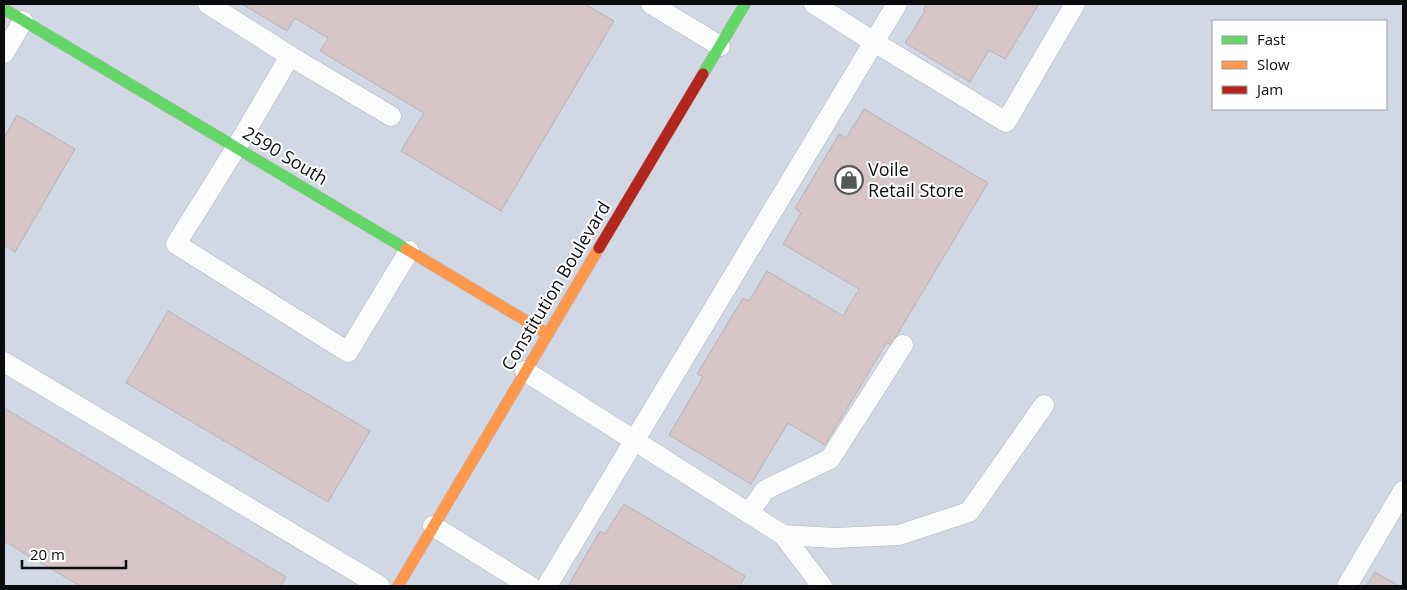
<svg xmlns="http://www.w3.org/2000/svg" width="1407" height="590" font-family="'Open Sans',sans-serif">
  <rect width="100%" height="100%" fill="#dee2e6"/>
  <path fill="#d1d8e3" fill-rule="evenodd" d="M 4,4 L 1403,4 L 1403,586 L 4,586 ZM 1213,21 L 1386,21 L 1386,109 L 1213,109 Z"/>
  <g fill="#d6c5c6" stroke="#b4b4b5">
    <polygon points="242,4 585,4 614,21 501,211 401,151 424,113 320,51 328,38 295,18 287,31"/>
    <polygon points="927,4 1039,4 1005,59 989,50 970,82 905,43 925,11 923,10"/>
    <polygon points="864,109 988,183 891,345 887,342 825,445 788,423 751,484 669,435 703,377 697,374 743,298 749,301 767,271 843,316 859,289 783,244 801,213 795,208 839,134 846,138"/>
    <polygon points="17,115 75,149 15,252 4,245 4,138"/>
    <polygon points="168,311 370,431 328,502 126,383"/>
    <polygon points="4,408 286,577 281,586 80,586 4,541"/>
    <polygon points="624,504 745,576 740,586 568,586 600,531 605,534"/>
    <polygon points="1375,572 1399,586 1366,586"/>
  </g>
  <g fill="none" stroke-linecap="round" stroke-linejoin="round">
    <defs>
      <g id="lane">
        <polyline points="208,4 290,56"/>
        <polyline points="651,4 720,46"/>
        <polyline points="897,4 874,42 1006,122 1075,4"/>
        <polyline points="4,53 23,21"/>
        <polyline points="391,116 290,56 236,148 176,244 348,352 409,251"/>
        <polyline points="4,362 380,586"/>
        <polyline points="525,371 783,535 835,538 899,535 969,512 1044,405"/>
        <polyline points="749,513 765,490 830,459 903,345"/>
        <polyline points="433,526 530,586"/>
        <polyline points="783,535 822,586"/>
        <polyline points="547,586 874,42 814,4"/>
        <polyline points="1347,586 1403,491"/>
      </g>
      <g id="fast">
        <polyline points="4,9 406,249"/>
        <polyline points="703,74 745,4"/>
      </g>
      <g id="slow">
        <polyline points="406,249 548,334"/>
        <polyline points="398,586 599,248"/>
      </g>
      <polyline id="jam" points="599,248 703,74"/>
    </defs>
    <use href="#lane" stroke="#b2b5b8" stroke-width="21"/>
    <use href="#fast" stroke="#b2b5b8" stroke-width="12"/>
    <use href="#slow" stroke="#b2b5b8" stroke-width="12"/>
    <use href="#jam" stroke="#b2b5b8" stroke-width="12"/>
    <use href="#lane" stroke="#fafbfb" stroke-width="20"/>
    <use href="#fast" stroke="#63d668" stroke-width="11"/>
    <use href="#slow" stroke="#ff974d" stroke-width="11"/>
    <use href="#jam" stroke="#b3261e" stroke-width="11"/>
  </g>
  <defs>
    <symbol id="shop-ring" viewBox="-11 -11 22 22"><circle r="9.5" fill="#fff" stroke="#54575a" stroke-width="1.5"/><path d="M-5-2.5h2.3a2.7 3.5 0 0 1 5.4 0H5L5.5 6h-11ZM-1.5-2.5h3a1.5 2.3 0 0 0-3 0Z" fill="#54575a"/></symbol>
  </defs>
  <g fill-rule="evenodd">
    <use href="#shop-ring" x="833" y="164" width="32" height="32"/>
  </g>
  <g text-anchor="middle" stroke-width="4" stroke-linejoin="round" paint-order="stroke">
    <g font-size="18" fill="#0a0c0e" stroke="#fff">
      <text transform="translate(285 156) rotate(31)" y="6">2590 South</text>
      <text transform="translate(556 286) rotate(-59)" y="6">Constitution Boulevard</text>
    </g>
    <g font-size="18" fill="#0a0c0e" stroke="#fff" text-anchor="start">
      <text x="868" y="176">Voile<tspan x="868" dy="21">Retail Store</tspan></text>
    </g>
  </g>
  <rect width="1407" height="590" fill="none" stroke="#0a0c0e" stroke-width="10"/>
  <rect x="1212" y="20" width="175" height="90" fill="#ffffff" stroke="#9d9e9f"/>
  <rect x="1222" y="36" width="25" height="8" fill="#63d668" stroke="#9d9e9f"/>
  <text x="1257" y="45" font-size="15" fill="#0a0c0e">Fast</text>
  <rect x="1222" y="61" width="25" height="8" fill="#ff974d" stroke="#9d9e9f"/>
  <text x="1257" y="70" font-size="15" fill="#0a0c0e">Slow</text>
  <rect x="1222" y="86" width="25" height="8" fill="#b3261e" stroke="#9d9e9f"/>
  <text x="1257" y="95" font-size="15" fill="#0a0c0e">Jam</text>
  <path d="M22 560v8h104v-8" fill="none" stroke="#0a0c0e" stroke-width="2.5"/>
  <text x="30" y="560" font-size="15" fill="#0a0c0e" stroke="#ffffff" stroke-width="4" paint-order="stroke">20 m</text>
</svg>
